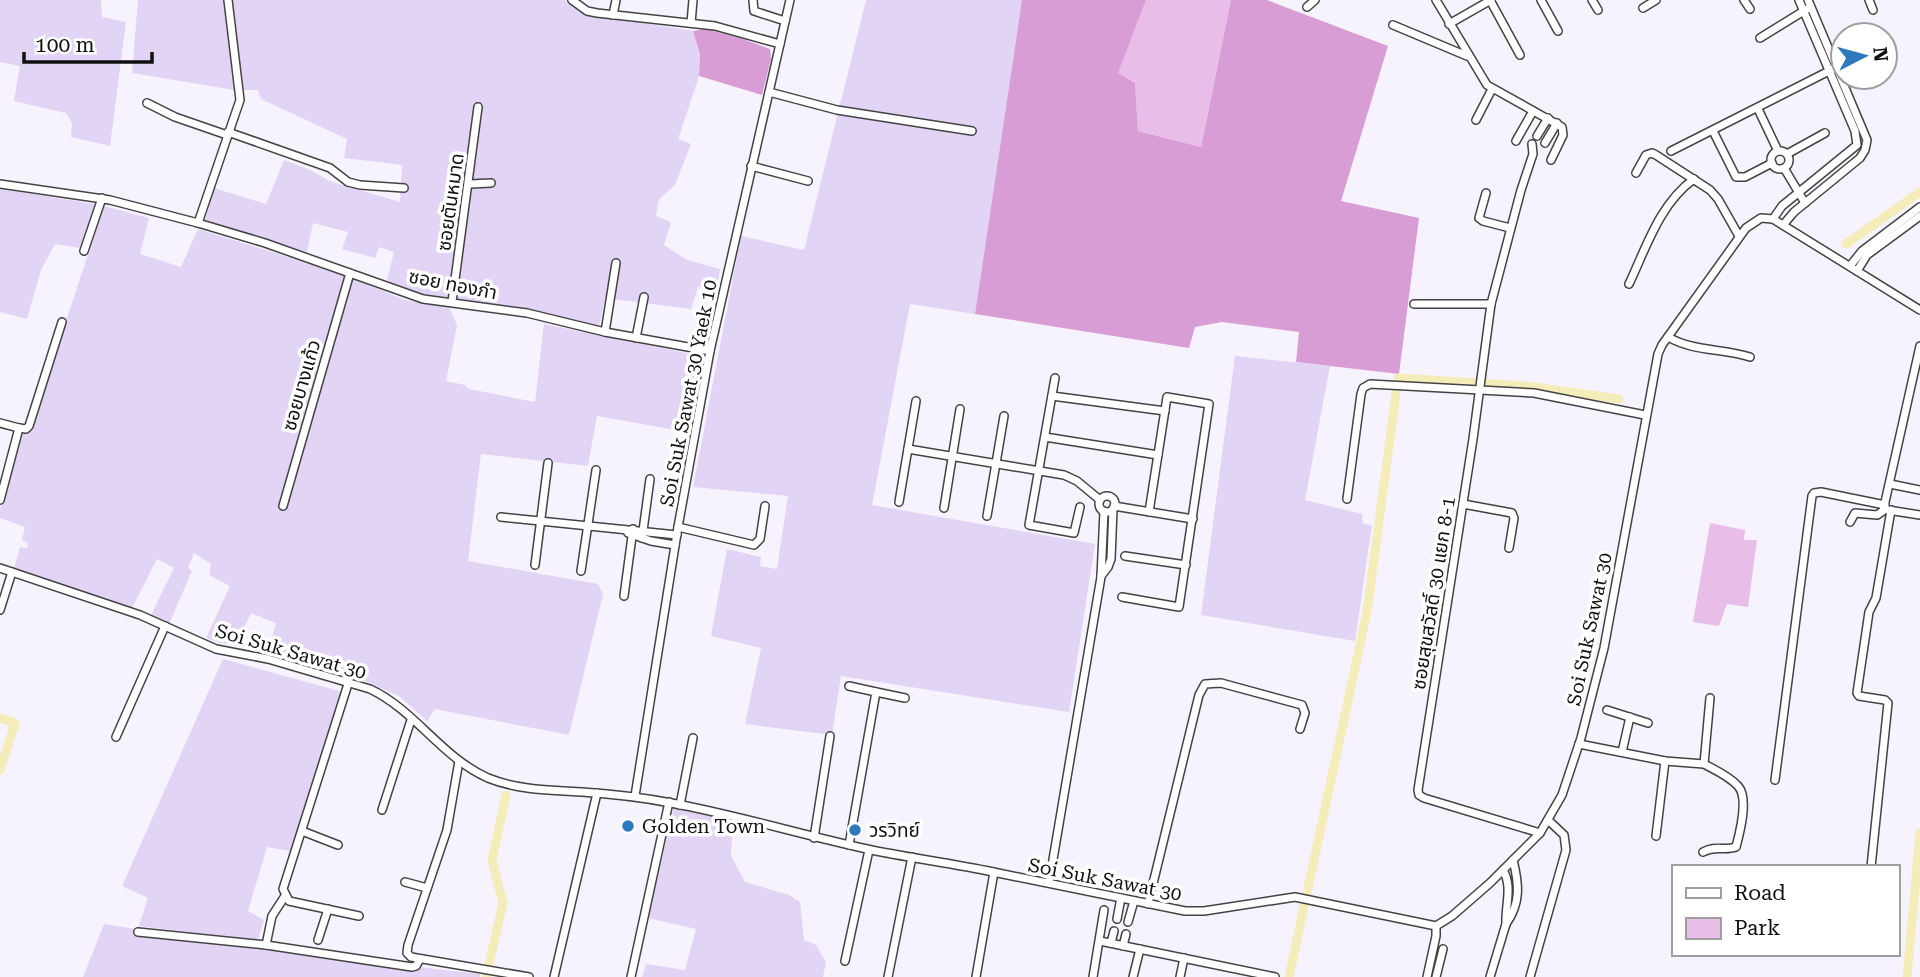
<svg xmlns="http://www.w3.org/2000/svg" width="1920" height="977" font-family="'Roboto Serif','Noto Sans Thai',serif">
  <rect width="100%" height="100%" fill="#f7f3fe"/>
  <g fill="#e1d4f4">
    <polygon points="0,0 101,0 102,17 126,22 110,146 71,137 72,123 66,113 14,101 20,66 0,62"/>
    <polygon points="138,0 565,0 585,14 693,31 700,54 699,76 678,139 691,144 675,185 659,199 656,216 671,222 664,245 687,260 720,269 717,289 698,287 691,309 605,298 599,327 432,297 403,290 387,280 394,252 379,247 375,258 342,249 348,232 313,223 307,252 205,220 214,188 266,204 284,160 308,169 332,182 400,202 402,165 344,158 347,139 261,99 258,90 234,90 132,73"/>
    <polygon points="866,0 1022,0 975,314 910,304 872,505 1095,544 1069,712 841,676 832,735 745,724 761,648 711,636 727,549 761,557 760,566 777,569 788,496 693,487 741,236 804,250"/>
    <polygon points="0,189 95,204 80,248 55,244 41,270 27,319 0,312"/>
    <polygon points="104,206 149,218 140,254 181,267 198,229 340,273 405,300 449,307 457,325 446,381 465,385 469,389 535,402 544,324 701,356 702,360 687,432 597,416 588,466 481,454 468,561 598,584 603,594 569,735 435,709 427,721 399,696 360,679 267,655 276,623 251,613 236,645 221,643 206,638 230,586 209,575 211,564 194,553 188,568 192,571 169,624 151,615 174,568 157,559 131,610 14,569 20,547 27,548 28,543 22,540 25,527 0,518 0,510 21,433 29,433"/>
    <polygon points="1235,356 1330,366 1305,500 1362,514 1363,524 1372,525 1355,641 1201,615"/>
    <polygon points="223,659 339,691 341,695 291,851 267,847 248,911 264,920 258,940 139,926 148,898 122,886"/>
    <polygon points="674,808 733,819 731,856 745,882 789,895 800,902 804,940 816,945 826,962 823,977 642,977 646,964 685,970 696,929 648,918"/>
    <polygon points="104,924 269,950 480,974 480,977 83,977"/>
  </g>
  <g fill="#e8bde8">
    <polygon points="1146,0 1231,0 1201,147 1138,131 1135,83 1117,73"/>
    <polygon points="1710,523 1745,530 1744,540 1757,540 1748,607 1727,604 1719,626 1693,622"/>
  </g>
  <g fill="#d89dd5">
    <polygon points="1022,0 1146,0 1118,73 1135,83 1138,131 1201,147 1231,0 1267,0 1388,46 1341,201 1419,218 1399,374 1296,362 1299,332 1222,322 1195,327 1189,348 975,314"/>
    <polygon points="706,29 740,38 770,49 771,59 762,95 699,76 700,54 693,31"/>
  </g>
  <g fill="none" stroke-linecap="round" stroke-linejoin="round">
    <g stroke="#f4edba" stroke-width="9">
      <polyline points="1846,244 1920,192"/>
      <polyline points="0,718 15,723 0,770"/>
      <polyline points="486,977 503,903 492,860 506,795"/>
      <polyline points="1289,977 1367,612 1398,378 1527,386 1619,399"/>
      <polyline points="1907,977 1920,833"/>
    </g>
    <defs>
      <g id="minor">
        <polyline points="572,0 587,11 597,13 715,26 780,44"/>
        <polyline points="753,0 754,11 785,21"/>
        <polyline points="1436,0 1487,85 1562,127 1563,135 1551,160"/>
        <polyline points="1490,0 1520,55"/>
        <polyline points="1541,0 1558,31"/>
        <polyline points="1592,0 1598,10"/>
        <polyline points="1744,0 1750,9"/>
        <polyline points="1869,0 1873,10"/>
        <polyline points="1307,7 1315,0"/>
        <polyline points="1643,8 1656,0"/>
        <polyline points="613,15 616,0"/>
        <polyline points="691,23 693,0"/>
        <polyline points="1449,24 1491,0"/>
        <polyline points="1393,25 1467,56"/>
        <polyline points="1760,38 1807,9"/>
        <polyline points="769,92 837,110 972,131"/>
        <polyline points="147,103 175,117 227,135"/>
        <polyline points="1758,109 1778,151"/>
        <polyline points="1476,120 1492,89"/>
        <polyline points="1713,131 1736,177 1745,177 1772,163"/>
        <polyline points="228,132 330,168 348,182 360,185 404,188"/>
        <polyline points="1537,136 1548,118"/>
        <polyline points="1516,141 1533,111"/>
        <polyline points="1545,143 1557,123"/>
        <polyline points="1532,144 1533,154 1521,190 1491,304 1473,439 1418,790 1419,795 1424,798 1540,833"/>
        <polyline points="1671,151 1833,69"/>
        <circle cx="1780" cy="160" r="9"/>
        <polyline points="1787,154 1825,133"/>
        <polyline points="751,166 808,181"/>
        <polyline points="1784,168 1805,203"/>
        <polyline points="1636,173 1646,155 1652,153 1656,155 1710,190 1718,199 1739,236"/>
        <polyline points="0,184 110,200 198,223 265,243 423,299 527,313 605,332 710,351"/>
        <polyline points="470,184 491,183"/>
        <polyline points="1486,193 1479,218 1483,221 1510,228"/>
        <polyline points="1773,219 1782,206 1857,145 1855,131 1799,0"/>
        <polyline points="198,223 240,100 228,0"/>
        <polyline points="1783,225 1794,212 1860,158 1865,150 1867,140 1808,0"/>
        <polyline points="84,251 102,198"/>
        <polyline points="1850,266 1862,251 1920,207"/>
        <polyline points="1857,271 1867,255 1920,216"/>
        <path d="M 1629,284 C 1646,248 1660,203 1694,179"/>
        <polyline points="452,302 478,107"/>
        <polyline points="1414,304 1491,304"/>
        <polyline points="605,332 616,263"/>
        <path d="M 1668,337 C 1695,352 1721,348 1750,357"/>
        <polyline points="636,338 644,297"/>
        <polyline points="1055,378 1029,525 1074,533 1080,507"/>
        <polyline points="1052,396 1165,411"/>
        <polyline points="0,423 19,428 0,500"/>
        <polyline points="19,428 26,429 29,426 62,322"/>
        <polyline points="1045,437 1158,455"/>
        <polyline points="908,449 1064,475 1077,481 1100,500"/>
        <polyline points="1890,484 1920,490"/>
        <circle cx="1107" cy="504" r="8"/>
        <polyline points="1347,499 1361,394 1363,388 1370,384 1534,393 1645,415"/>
        <polyline points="899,502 916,401"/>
        <polyline points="1463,504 1512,513 1514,518 1509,548"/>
        <polyline points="283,506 350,273"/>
        <polyline points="1114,506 1193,519"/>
        <polyline points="944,508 960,409"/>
        <polyline points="1888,510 1920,515"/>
        <polyline points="987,516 1004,416"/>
        <polyline points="501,517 677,535"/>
        <polyline points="1850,522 1855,513 1877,515 1883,511 1920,346"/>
        <polyline points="678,527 754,545 760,539 765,506"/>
        <polyline points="628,533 651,541 675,545"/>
        <polyline points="642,538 650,479"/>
        <polyline points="1125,556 1186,565"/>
        <polyline points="535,565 548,463"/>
        <path d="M 0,568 L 140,615 L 216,649 L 268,659 L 370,689 C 415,710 441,757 488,778 C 518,790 550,790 582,792 C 612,794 641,797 671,803 C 737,815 802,835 867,849 C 909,858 951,863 993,872 C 1057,885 1121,898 1185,911 L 1204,911 L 1295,897 L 1436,926 L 1452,916 L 1490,883 L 1540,833 L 1562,795 L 1581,738 L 1604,648 L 1658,354 L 1662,345 L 1746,228 L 1761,218 L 1773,219 L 1920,310"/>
        <polyline points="581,571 596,470"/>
        <polyline points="1101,576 1108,567 1111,559 1113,509"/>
        <polyline points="624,596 633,529"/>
        <polyline points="1122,597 1179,607 1209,404 1167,397 1149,512"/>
        <polyline points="0,610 12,572"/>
        <polyline points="348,684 283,889 289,901 359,916"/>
        <polyline points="876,692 905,698"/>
        <polyline points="1607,710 1648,723"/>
        <polyline points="116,737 165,626"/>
        <polyline points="1579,744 1665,761 1704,764 1710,698"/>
        <polyline points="1622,752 1630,717"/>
        <polyline points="459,761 447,830 408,945 407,953 411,957 529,977"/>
        <polyline points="1775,780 1812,496 1814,493 1821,492 1885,505"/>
        <polyline points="635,796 678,527 710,351 790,0"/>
        <polyline points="680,805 693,738"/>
        <polyline points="382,810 411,720"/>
        <polyline points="302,831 338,845"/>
        <polyline points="1656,836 1665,761"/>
        <polyline points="814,838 830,736"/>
        <polyline points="849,845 876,692 849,686"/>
        <path d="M 1703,852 C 1715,845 1724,851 1736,847 C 1740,832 1749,798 1738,786 C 1729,776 1715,770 1704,764"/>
        <polyline points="1871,867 1888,703 1885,700 1859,696 1857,693 1869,612 1876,598 1891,510"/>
        <path d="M 1503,870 C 1513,887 1505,905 1506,924 C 1521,903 1519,884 1513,860"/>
        <polyline points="405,882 427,888"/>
        <polyline points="1049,883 1101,577 1104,511"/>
        <polyline points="1148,904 1199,695 1205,684 1221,683 1302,705 1305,713 1300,729"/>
        <polyline points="1117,919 1121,898"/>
        <polyline points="1128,922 1134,901"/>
        <polyline points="138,932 266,945 412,967 416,966 420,959"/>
        <polyline points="318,940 328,909"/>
        <polyline points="1100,941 1275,977"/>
        <polyline points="1111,943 1114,931"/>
        <polyline points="266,945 272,916 285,896"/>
        <polyline points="1123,946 1126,934"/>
        <polyline points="845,961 869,850"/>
        <polyline points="554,977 597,793"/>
        <polyline points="631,977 669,802"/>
        <polyline points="888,977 912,857"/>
        <polyline points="976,977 994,872"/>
        <polyline points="1093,977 1104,910"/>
        <polyline points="1133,977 1140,949"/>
        <polyline points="1180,977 1184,958"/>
        <polyline points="1427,977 1436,936 1436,926"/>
        <polyline points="1436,977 1443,949"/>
        <polyline points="1490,977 1506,924"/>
        <polyline points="1530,977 1566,850 1564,835 1548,820"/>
      </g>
    </defs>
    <use href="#minor" stroke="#434343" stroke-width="10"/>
    <use href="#minor" stroke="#fff" stroke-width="7"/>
  </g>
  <g fill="#2d79bb" stroke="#fff" stroke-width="2.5">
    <circle cx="628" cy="826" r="7"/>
    <circle cx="855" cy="830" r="7"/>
  </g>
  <g text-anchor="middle" stroke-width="7" stroke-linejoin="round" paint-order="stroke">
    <g font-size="19" fill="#101010" stroke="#fff">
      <text transform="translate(450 202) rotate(-82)" y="7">ซอยตันหมาด</text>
      <text transform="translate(453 284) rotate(11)" y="7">ซอย ทองภํา</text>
      <text transform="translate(301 385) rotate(-74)" y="7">ซอยบางแก้ว</text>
      <text transform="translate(688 393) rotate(-79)" y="7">Soi Suk Sawat 30 Yaek 10</text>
      <text transform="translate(1433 593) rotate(-81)" y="7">ซอยสุขสวัสดิ์ 30 แยก 8-1</text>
      <text transform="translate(1589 629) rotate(-78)" y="7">Soi Suk Sawat 30</text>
      <text transform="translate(291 651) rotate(16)" y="7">Soi Suk Sawat 30</text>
      <text transform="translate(1105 879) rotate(11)" y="7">Soi Suk Sawat 30</text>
    </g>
    <g font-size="19" fill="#101010" stroke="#fff" text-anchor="start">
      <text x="642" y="833">Golden Town</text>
      <text x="869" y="837">วรวิทย์</text>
    </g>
  </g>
  <rect x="1672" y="865" width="228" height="91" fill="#ffffff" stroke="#9f9f9f" stroke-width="2"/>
  <rect x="1686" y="888" width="35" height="10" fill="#ffffff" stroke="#9f9f9f" stroke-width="2"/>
  <text x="1734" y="900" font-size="21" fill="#101010">Road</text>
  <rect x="1686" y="918" width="35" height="21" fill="#e8bde8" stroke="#9f9f9f" stroke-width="2"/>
  <text x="1734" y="935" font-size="21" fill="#101010">Park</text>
  <g transform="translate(1864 56) rotate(84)"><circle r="33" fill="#ffffff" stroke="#9f9f9f" stroke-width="2"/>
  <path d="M0-5L12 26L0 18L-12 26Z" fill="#2d79bb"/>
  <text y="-10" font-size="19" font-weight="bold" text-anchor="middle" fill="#101010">N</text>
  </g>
  <path d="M24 52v10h128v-10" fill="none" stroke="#101010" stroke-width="3.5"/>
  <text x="35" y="52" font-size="21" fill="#101010" stroke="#ffffff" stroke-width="5" paint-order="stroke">100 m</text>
</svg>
